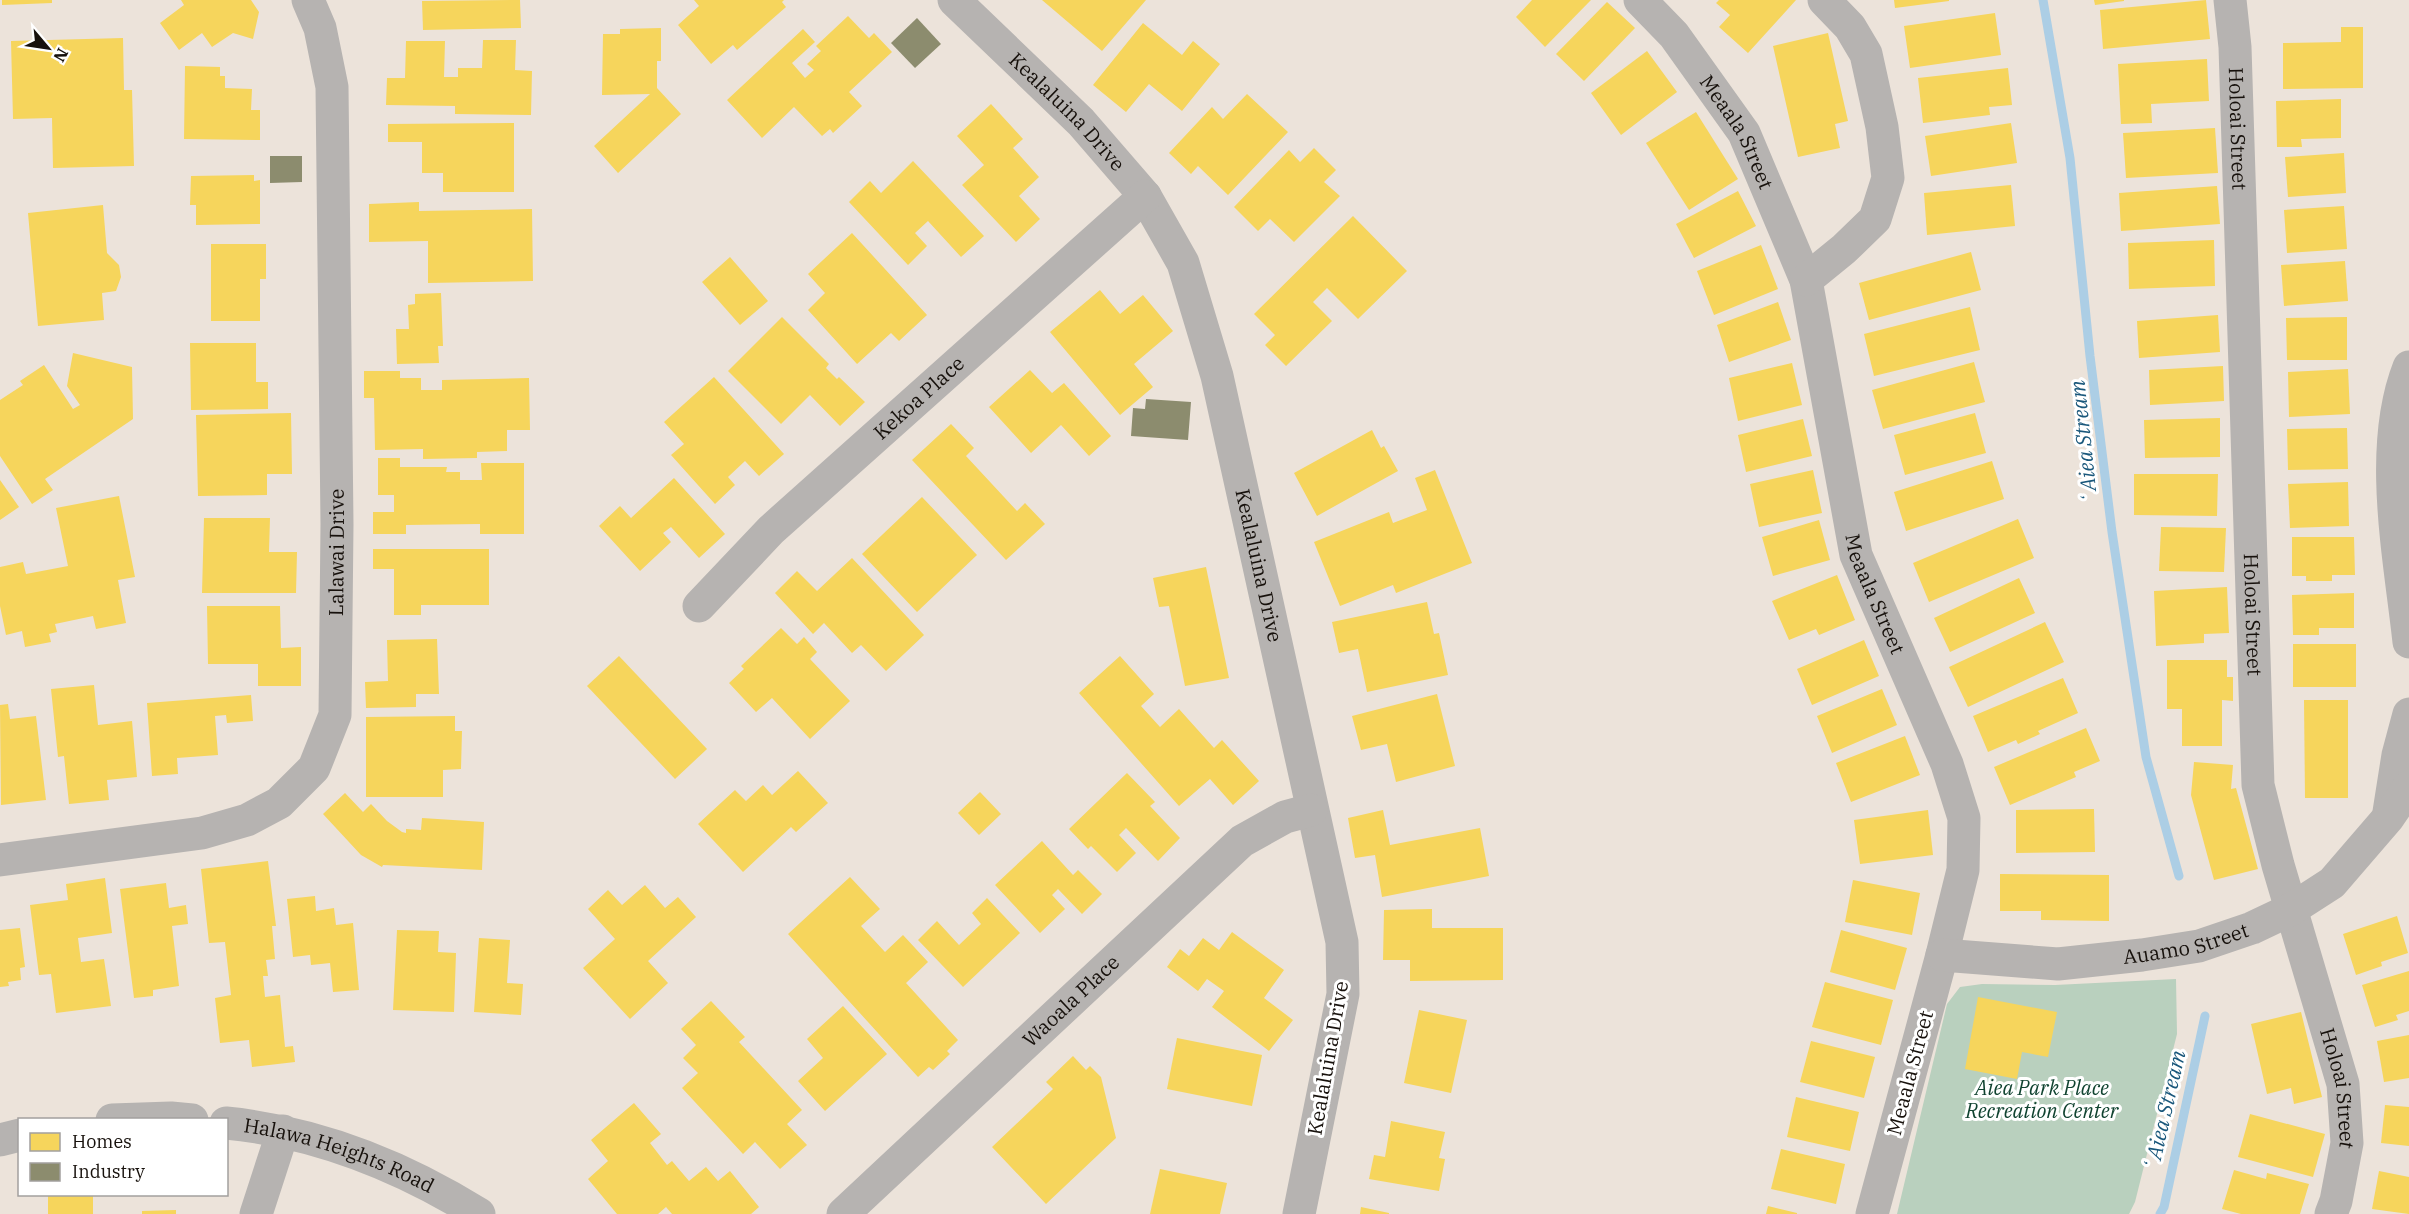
<svg xmlns="http://www.w3.org/2000/svg" width="2409" height="1214" font-family="'IBM Plex Serif',serif">
  <rect width="100%" height="100%" fill="#ece3da"/>
  <polygon fill="#b9d0be" points="2176,979 2177,1034 2135,1202 2129,1214 1897,1214 1947,1004 1960,987 1982,984 2055,985"/>
  <g fill="#f6d55c">
    <polygon points="2,0 52,0 52,3 2,5"/>
    <polygon points="181,0 251,0 259,12 253,39 233,33 212,47 202,33 179,50 160,23 184,5"/>
    <polygon points="520,0 521,28 423,30 422,1"/>
    <polygon points="694,0 784,0 782,2 786,7 737,50 733,45 711,64 678,25 699,6"/>
    <polygon points="1042,0 1146,0 1102,51"/>
    <polygon points="1532,0 1591,0 1545,47 1516,17"/>
    <polygon points="1719,0 1796,0 1748,53 1719,27 1730,15 1716,3"/>
    <polygon points="1894,0 1949,0 1949,1 1895,8"/>
    <polygon points="2094,0 2124,0 2124,1 2095,5"/>
    <polygon points="2206,0 2210,39 2103,49 2100,10"/>
    <polygon points="1607,2 1635,28 1584,81 1556,54"/>
    <polygon points="1995,13 2001,55 1910,68 1904,26"/>
    <polygon points="848,16 869,38 874,33 892,52 849,92 862,106 833,133 830,129 822,136 794,107 762,138 727,100 803,29 815,42 792,63 805,78 814,70 807,64 821,51 816,46"/>
    <polygon points="1143,23 1182,55 1193,41 1220,64 1182,111 1149,84 1126,112 1093,85"/>
    <polygon points="2341,27 2363,27 2363,88 2283,89 2283,43 2341,42"/>
    <polygon points="661,28 661,61 657,61 657,88 681,114 618,173 594,146 650,94 602,95 603,34 620,34 620,29"/>
    <polygon points="1828,33 1848,121 1835,124 1840,148 1798,157 1773,46"/>
    <polygon points="123,38 124,90 132,90 134,166 53,168 52,118 13,119 11,41"/>
    <polygon points="483,40 516,40 515,70 532,71 531,115 455,114 455,106 386,105 387,78 405,78 406,41 445,41 444,77 458,77 458,68 482,68"/>
    <polygon points="1647,51 1677,92 1621,135 1591,93"/>
    <polygon points="2207,59 2209,101 2151,104 2152,123 2121,124 2118,64"/>
    <polygon points="185,66 220,67 220,76 225,76 225,88 252,89 251,110 260,110 260,140 184,139"/>
    <polygon points="2008,68 2012,105 1989,107 1990,115 1923,123 1918,78"/>
    <polygon points="1247,94 1288,132 1228,195 1198,166 1191,174 1169,153 1212,107 1223,119"/>
    <polygon points="2341,99 2341,138 2301,139 2302,147 2277,147 2276,101"/>
    <polygon points="991,104 1023,139 1013,148 1039,177 1019,196 1040,219 1016,242 962,185 984,165 957,136"/>
    <polygon points="1696,112 1738,179 1689,210 1646,143"/>
    <polygon points="514,123 514,192 443,192 443,173 422,173 422,142 388,142 388,124"/>
    <polygon points="2011,123 2017,163 1931,176 1925,136"/>
    <polygon points="2215,128 2218,173 2126,178 2123,133"/>
    <polygon points="1314,148 1336,170 1324,182 1340,196 1294,242 1270,219 1258,231 1234,207 1289,150 1300,162"/>
    <polygon points="2344,153 2346,193 2288,197 2285,157"/>
    <polygon points="913,161 984,236 961,257 928,221 915,233 927,246 908,265 849,202 870,181 881,193"/>
    <polygon points="254,175 254,181 260,180 260,224 196,225 196,205 190,205 191,176"/>
    <polygon points="2011,185 2015,226 1927,235 1924,193"/>
    <polygon points="2217,186 2220,224 2121,231 2119,193"/>
    <polygon points="1738,191 1756,226 1694,258 1676,224"/>
    <polygon points="419,202 419,211 532,209 533,281 428,283 428,241 369,242 369,204"/>
    <polygon points="103,205 107,253 119,265 121,277 116,291 102,293 104,320 38,326 28,213"/>
    <polygon points="2344,206 2347,249 2287,253 2284,210"/>
    <polygon points="1353,216 1407,271 1358,319 1327,288 1313,302 1332,321 1286,366 1265,345 1275,335 1254,314"/>
    <polygon points="852,233 927,315 899,341 891,333 857,364 808,310 825,293 808,274"/>
    <polygon points="2214,240 2215,286 2129,289 2128,243"/>
    <polygon points="211,244 266,244 266,279 260,279 260,321 211,321"/>
    <polygon points="1761,245 1778,289 1714,315 1697,271"/>
    <polygon points="1971,252 1981,290 1869,320 1859,283"/>
    <polygon points="730,257 768,301 740,325 702,282"/>
    <polygon points="2345,261 2348,301 2284,306 2281,265"/>
    <polygon points="1100,290 1120,314 1143,295 1173,331 1134,364 1153,387 1120,415 1050,332"/>
    <polygon points="441,293 443,346 438,346 439,363 397,364 396,329 409,329 408,305 415,304 415,294"/>
    <polygon points="1778,302 1791,340 1729,362 1717,325"/>
    <polygon points="1970,307 1980,350 1874,376 1864,334"/>
    <polygon points="2218,315 2220,352 2139,358 2137,321"/>
    <polygon points="782,317 829,364 826,368 837,379 839,377 865,402 840,426 810,395 781,424 728,371"/>
    <polygon points="2347,317 2347,360 2287,360 2286,318"/>
    <polygon points="190,343 256,343 256,382 268,382 268,409 191,410"/>
    <polygon points="73,353 132,367 133,419 45,479 53,490 32,504 0,456 0,400 23,385 20,381 44,365 73,409 80,405 67,386"/>
    <polygon points="1974,362 1985,402 1883,429 1872,390"/>
    <polygon points="1792,363 1802,405 1738,421 1729,378"/>
    <polygon points="2223,366 2224,401 2150,405 2149,370"/>
    <polygon points="2348,369 2350,414 2289,417 2288,372"/>
    <polygon points="1030,370 1052,393 1064,383 1111,436 1089,456 1061,425 1031,453 989,407"/>
    <polygon points="364,371 400,371 400,378 421,378 421,390 442,390 442,380 529,378 530,430 507,430 507,451 477,452 477,458 423,459 423,449 375,450 374,398 364,398"/>
    <polygon points="714,377 784,454 759,476 745,461 728,477 735,485 715,504 671,455 684,444 664,422"/>
    <polygon points="291,413 292,474 267,474 267,495 198,496 196,415"/>
    <polygon points="1975,413 1986,453 1905,475 1894,435"/>
    <polygon points="2220,418 2220,457 2145,458 2144,420"/>
    <polygon points="1803,419 1812,456 1746,472 1738,435"/>
    <polygon points="951,424 974,448 966,456 1017,511 1025,503 1045,524 1006,560 912,460"/>
    <polygon points="2347,428 2348,469 2288,470 2287,429"/>
    <polygon points="1372,430 1381,448 1384,446 1398,471 1317,516 1294,473"/>
    <polygon points="378,458 400,458 400,467 447,467 446,472 460,472 460,480 482,480 481,463 524,463 524,534 480,534 480,524 406,525 406,534 373,534 373,512 394,512 394,495 378,495"/>
    <polygon points="1992,461 2004,499 1906,531 1894,492"/>
    <polygon points="1435,470 1472,563 1396,593 1393,585 1340,606 1314,542 1389,512 1393,523 1427,510 1415,478"/>
    <polygon points="1813,470 1822,513 1759,527 1750,484"/>
    <polygon points="2134,474 2218,474 2217,516 2134,515"/>
    <polygon points="674,478 725,534 699,558 671,527 663,533 671,542 640,571 599,526 620,506 631,518"/>
    <polygon points="0,480 19,507 0,520"/>
    <polygon points="2348,482 2349,526 2290,528 2288,484"/>
    <polygon points="119,496 135,577 118,580 126,623 96,629 93,616 55,624 57,632 49,634 51,642 25,647 22,631 6,635 0,606 0,567 23,562 26,574 68,566 56,508"/>
    <polygon points="922,497 977,555 917,612 862,554"/>
    <polygon points="204,518 270,518 269,552 297,552 296,593 202,593"/>
    <polygon points="2018,519 2034,558 1929,602 1913,563"/>
    <polygon points="1819,520 1830,560 1773,576 1762,537"/>
    <polygon points="2161,527 2226,528 2224,572 2159,571"/>
    <polygon points="2292,537 2354,537 2355,575 2332,575 2332,581 2306,581 2306,576 2292,576"/>
    <polygon points="373,549 489,549 489,605 421,605 421,615 394,615 394,569 373,569"/>
    <polygon points="852,558 924,635 886,671 861,645 852,653 824,623 813,634 775,593 797,571 817,591"/>
    <polygon points="1206,567 1229,678 1185,686 1169,606 1159,607 1153,578"/>
    <polygon points="1837,575 1855,620 1819,635 1816,629 1789,640 1772,601"/>
    <polygon points="2019,578 2035,613 1950,652 1934,618"/>
    <polygon points="2227,587 2229,633 2204,634 2204,643 2156,646 2154,591"/>
    <polygon points="2354,593 2354,628 2319,628 2319,635 2293,635 2292,595"/>
    <polygon points="1427,602 1434,634 1439,633 1448,675 1367,692 1358,649 1339,653 1332,622"/>
    <polygon points="207,606 280,606 281,648 301,647 301,686 258,686 258,664 208,664"/>
    <polygon points="2045,622 2064,662 1968,707 1949,667"/>
    <polygon points="781,628 797,644 804,637 817,652 810,659 850,701 810,739 772,698 756,712 729,683 744,669 741,666"/>
    <polygon points="437,639 439,694 416,694 416,707 366,708 365,682 388,681 387,640"/>
    <polygon points="1864,640 1879,676 1812,705 1797,669"/>
    <rect x="2293" y="644" width="63" height="43"/>
    <polygon points="619,656 707,749 675,779 587,686"/>
    <polygon points="1120,656 1154,694 1141,706 1160,727 1179,709 1214,748 1222,740 1259,781 1233,805 1210,779 1179,806 1079,693"/>
    <polygon points="2167,660 2227,660 2227,677 2233,677 2233,701 2222,700 2222,746 2182,746 2182,709 2167,709"/>
    <polygon points="2063,678 2078,713 2038,731 2040,734 2018,744 2016,740 1988,752 1973,716"/>
    <polygon points="94,685 98,725 132,721 137,777 107,780 109,800 69,804 64,756 58,757 51,689"/>
    <polygon points="1882,689 1897,725 1832,753 1817,716"/>
    <polygon points="1437,694 1455,766 1396,782 1387,744 1361,750 1352,716"/>
    <polygon points="251,695 253,721 227,723 226,715 215,716 218,755 177,758 178,774 152,776 147,703"/>
    <polygon points="2304,700 2348,700 2348,798 2305,798"/>
    <polygon points="8,704 10,719 36,716 46,800 1,805 0,705"/>
    <polygon points="455,716 455,731 462,731 461,769 443,770 443,797 366,797 366,717"/>
    <polygon points="2086,728 2100,761 2074,772 2076,777 2010,805 1994,767"/>
    <polygon points="1905,736 1920,775 1851,802 1836,763"/>
    <polygon points="2194,762 2233,765 2231,789 2236,788 2258,869 2214,880 2191,795"/>
    <polygon points="798,771 828,803 796,832 791,827 743,872 698,824 735,790 746,801 763,785 772,795"/>
    <polygon points="1127,773 1155,802 1150,806 1180,838 1158,861 1126,828 1119,835 1136,853 1117,872 1091,846 1088,849 1069,829"/>
    <polygon points="980,792 1001,814 979,835 958,813"/>
    <polygon points="345,793 363,812 371,804 387,821 402,832 406,833 406,829 421,830 422,818 484,822 482,870 383,865 382,867 361,855 323,814"/>
    <polygon points="2094,809 2095,852 2016,853 2016,810"/>
    <polygon points="1383,810 1390,845 1480,828 1489,876 1382,897 1375,855 1355,858 1348,818"/>
    <polygon points="1928,810 1933,855 1860,864 1854,820"/>
    <polygon points="1042,841 1073,875 1078,870 1102,894 1082,914 1058,889 1052,895 1065,909 1040,933 995,885"/>
    <polygon points="268,861 276,926 272,926 275,959 266,960 268,976 263,976 265,997 280,995 285,1047 293,1046 295,1062 252,1067 249,1040 220,1043 215,998 231,995 225,942 209,943 201,869"/>
    <polygon points="2000,874 2109,875 2109,921 2041,920 2041,911 2000,911"/>
    <polygon points="850,877 880,909 861,926 885,952 903,935 928,962 906,983 958,1040 947,1051 950,1054 933,1070 929,1067 918,1077 788,934"/>
    <polygon points="105,878 112,933 78,938 81,962 104,959 111,1006 56,1013 51,974 39,975 30,905 68,900 66,884"/>
    <polygon points="1853,880 1920,893 1912,935 1845,922"/>
    <polygon points="166,883 169,908 186,905 188,924 172,926 179,986 153,990 153,996 134,998 120,889"/>
    <polygon points="645,885 665,908 678,897 696,917 648,961 668,983 630,1019 583,968 615,939 588,909 608,890 622,905"/>
    <polygon points="315,896 316,911 334,908 336,925 353,923 359,990 333,992 330,963 311,965 310,955 293,957 287,899"/>
    <polygon points="987,898 1020,933 963,987 918,940 937,921 959,945 981,924 972,913"/>
    <polygon points="1432,909 1432,928 1503,928 1503,980 1410,981 1410,960 1383,960 1384,910"/>
    <polygon points="2397,916 2408,953 2381,962 2382,966 2356,975 2343,934"/>
    <polygon points="20,928 25,967 20,968 21,980 8,982 9,986 0,987 0,930"/>
    <polygon points="397,930 439,931 438,952 456,953 454,1012 393,1010"/>
    <polygon points="1841,930 1907,948 1895,990 1830,972"/>
    <polygon points="1232,932 1284,970 1264,998 1293,1020 1269,1051 1212,1007 1224,991 1207,979 1198,991 1167,967 1180,949 1189,956 1203,938 1219,950"/>
    <polygon points="479,938 510,940 507,983 523,984 521,1015 474,1012"/>
    <polygon points="2409,971 2409,1011 2396,1015 2398,1020 2375,1027 2362,985"/>
    <polygon points="1825,982 1893,1000 1881,1045 1812,1027"/>
    <polygon points="1978,997 2057,1012 2048,1057 2022,1052 2017,1079 1965,1069"/>
    <polygon points="711,1001 745,1037 739,1042 802,1110 787,1124 807,1145 780,1169 755,1142 743,1154 682,1088 698,1073 683,1058 696,1045 681,1029"/>
    <polygon points="843,1006 887,1054 825,1111 798,1081 823,1058 807,1039"/>
    <polygon points="1419,1010 1467,1020 1451,1093 1404,1083"/>
    <polygon points="2301,1012 2322,1097 2294,1104 2291,1088 2267,1094 2251,1024"/>
    <polygon points="2409,1035 2409,1078 2384,1082 2377,1041"/>
    <polygon points="1177,1038 1262,1055 1252,1106 1167,1089"/>
    <polygon points="1811,1041 1875,1057 1864,1098 1800,1082"/>
    <polygon points="1073,1056 1086,1070 1090,1066 1101,1077 1116,1138 1046,1204 992,1147 1053,1089 1046,1082"/>
    <polygon points="1796,1097 1859,1112 1850,1151 1787,1137"/>
    <polygon points="634,1103 661,1134 650,1143 667,1165 672,1161 689,1181 706,1167 718,1181 730,1171 759,1207 751,1214 672,1214 666,1207 658,1214 617,1214 588,1179 608,1161 591,1140"/>
    <polygon points="2385,1105 2409,1107 2409,1146 2381,1143"/>
    <polygon points="2250,1114 2325,1134 2313,1177 2238,1157"/>
    <polygon points="1391,1121 1445,1132 1439,1158 1445,1159 1439,1191 1369,1179 1374,1155 1385,1157"/>
    <polygon points="1781,1149 1845,1164 1836,1204 1771,1189"/>
    <polygon points="1160,1169 1227,1183 1220,1214 1150,1214"/>
    <polygon points="2234,1170 2266,1179 2267,1173 2309,1184 2300,1214 2241,1214 2222,1209"/>
    <polygon points="2379,1171 2409,1177 2409,1214 2372,1209"/>
    <rect x="48" y="1194" width="45" height="20"/>
    <polygon points="1768,1206 1797,1213 1797,1214 1766,1214"/>
    <polygon points="1361,1207 1389,1213 1389,1214 1360,1214"/>
    <polygon points="176,1210 176,1214 142,1214 142,1211"/>
  </g>
  <g fill="#8c8c6e">
    <polygon points="917,18 941,44 915,68 891,43"/>
    <polygon points="270,156 302,156 302,182 270,183"/>
    <polygon points="1146,399 1191,402 1188,440 1131,436 1133,408 1145,409"/>
  </g>
  <g fill="none" stroke-linecap="round" stroke-linejoin="round">
    <g stroke="#accee5" stroke-width="9">
      <polyline points="2043,0 2070,158 2090,356 2112,532 2146,757 2179,876"/>
      <polyline points="2160,1214 2164,1207 2205,1016"/>
    </g>
    <g stroke="#b6b3b1" stroke-width="33">
      <path id="s1" d="M 954,0 L 1081,122 L 1145,196 L 1183,263 L 1217,376 L 1342,942 L 1343,994 L 1299,1214"/>
      <path id="s2" d="M 1640,0 L 1674,35 L 1744,133 L 1806,280 L 1856,555 L 1947,764 L 1964,818 L 1963,870 L 1942,955 L 1872,1214"/>
      <path id="s3" d="M 2230,0 L 2235,47 L 2258,785 L 2278,865 L 2343,1084 L 2347,1143 L 2336,1201 L 2331,1214"/>
      <polyline points="1806,280 1844,249 1875,219 1888,178 1882,127 1866,54 1850,27 1824,0"/>
      <path d="M 2409,367 C 2377,448 2400,558 2409,642"/>
      <path id="s4" d="M 699,606 L 771,530 L 1145,196"/>
      <polyline points="2389,812 2398,755 2409,714"/>
      <path id="s5" d="M 0,860 L 202,833 L 247,820 L 279,803 L 314,768 L 335,715 L 337,524 L 332,87 L 320,28 L 308,0"/>
      <path id="s6" d="M 1942,955 L 2058,964 L 2142,955 L 2199,946 L 2252,928 L 2290,910 L 2332,883 L 2388,818 L 2409,787"/>
      <polyline points="112,1120 171,1118 192,1120"/>
      <path id="s7" d="M 226,1123 C 317,1132 402,1166 479,1214"/>
      <polyline points="0,1140 20,1135"/>
      <polyline points="256,1214 283,1131"/>
      <path id="s8" d="M 843,1214 L 1242,841 L 1285,817 L 1311,810"/>
    </g>
  </g>
  <g text-anchor="middle" stroke-width="6" stroke-linejoin="round" paint-order="stroke">
    <g font-size="20" fill="#17110c" stroke="#fff">
      <text dy="7" stroke="none"><textPath href="#s1" startOffset="159">Kealaluina Drive</textPath></text>
      <text dy="7" stroke="none"><textPath href="#s3" startOffset="129">Holoai Street</textPath></text>
      <text dy="7" stroke="none"><textPath href="#s2" startOffset="165">Meaala Street</textPath></text>
      <text dy="7" stroke="none"><textPath href="#s4" startOffset="303">Kekoa Place</textPath></text>
      <text dy="7" stroke="none"><textPath href="#s5" startOffset="556">Lalawai Drive</textPath></text>
      <text dy="7" stroke="none"><textPath href="#s1" startOffset="663">Kealaluina Drive</textPath></text>
      <text dy="7" stroke="none"><textPath href="#s2" startOffset="651">Meaala Street</textPath></text>
      <text dy="7" stroke="none"><textPath href="#s3" startOffset="615">Holoai Street</textPath></text>
      <text dy="7" stroke="none"><textPath href="#s6" startOffset="246">Auamo Street</textPath></text>
      <text dy="7" stroke="none"><textPath href="#s8" startOffset="312">Waoala Place</textPath></text>
      <text transform="translate(1328 1058) rotate(-80)" y="7">Kealaluina Drive</text>
      <text transform="translate(1910 1073) rotate(-75)" y="7">Meaala Street</text>
      <text dy="7" stroke="none"><textPath href="#s3" startOffset="1100">Holoai Street</textPath></text>
      <text dy="7" stroke="none"><textPath href="#s7" startOffset="118">Halawa Heights Road</textPath></text>
    </g>
    <g font-size="20" font-style="italic" fill="#104330" stroke="#fff">
      <text x="2042" y="1095">Aiea Park Place<tspan x="2042" dy="23">Recreation Center</tspan></text>
    </g>
    <g font-size="21" font-style="italic" fill="#19577b" stroke="#fff">
      <text transform="translate(2084 442) rotate(-96)" y="7">ʻAiea Stream</text>
      <text transform="translate(2165 1111) rotate(-77)" y="7">ʻAiea Stream</text>
    </g>
  </g>
  <rect x="18" y="1118" width="210" height="78" fill="#ffffff" stroke="#a2a09e" stroke-width="1.5"/>
  <rect x="30" y="1133" width="30" height="18" fill="#f6d55c" stroke="#a2a09e" stroke-width="1.5"/>
  <text x="72" y="1148" font-size="18" fill="#17110c">Homes</text>
  <rect x="30" y="1163" width="30" height="18" fill="#8c8c6e" stroke="#a2a09e" stroke-width="1.5"/>
  <text x="72" y="1178" font-size="18" fill="#17110c">Industry</text>
  <g transform="translate(48 48) rotate(119)" stroke="#ffffff" stroke-width="4.5" paint-order="stroke">
  <path d="M0-4.5L10 22L0 15L-10 22Z" fill="#17110c"/>
  <text y="-9" font-size="16" font-weight="bold" text-anchor="middle" fill="#17110c">N</text>
  </g>
</svg>
